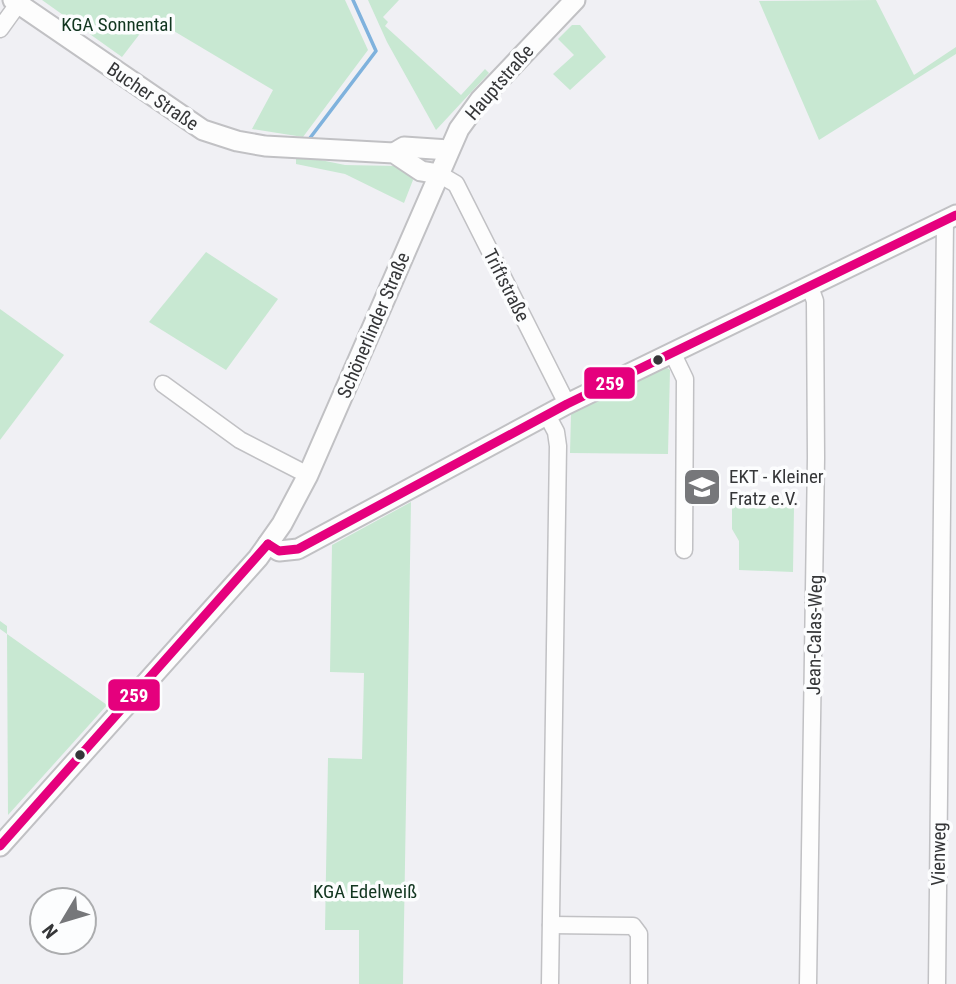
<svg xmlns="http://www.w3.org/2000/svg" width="956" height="984" font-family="'Roboto Condensed',sans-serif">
  <rect width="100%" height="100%" fill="#f0f0f4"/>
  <g fill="#c8e8d2">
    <polygon points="42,0 345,0 368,50 303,137 252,129 273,90 152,18 122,57"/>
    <polygon points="368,0 399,0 383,17 388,22 385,26 461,95 485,69 489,73 436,130 387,42"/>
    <polygon points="876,0 914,75 956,47 956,54 819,140 759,1"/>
    <polygon points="572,25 580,25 606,57 570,90 553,74 574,55 558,39"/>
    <polygon points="296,155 345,165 396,166 411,174 413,180 404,203 345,174 296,164"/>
    <polygon points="206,252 278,299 226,370 149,322"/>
    <polygon points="0,309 64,355 0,440"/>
    <polygon points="666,367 670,370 668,454 570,453 571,414"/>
    <polygon points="411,502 403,984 359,984 359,930 325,930 328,758 362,759 364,673 330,672 332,545"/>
    <polygon points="732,505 794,507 793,572 739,570 739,541 732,529"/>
    <polygon points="0,621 7,626 7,634 107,705 8,815 7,634 0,629"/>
  </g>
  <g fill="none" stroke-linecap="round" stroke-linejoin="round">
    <polyline stroke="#7fb2dd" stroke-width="3.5" points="310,138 376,51 353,0"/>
    <defs>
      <g id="minor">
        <polyline points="0,29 18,4"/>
        <polyline points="439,174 456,184 567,404"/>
        <polyline points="672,352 685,379 684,550"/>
        <polyline points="163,384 240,440 308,475"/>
        <polyline points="547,415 556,432 558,446 550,984"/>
        <polyline points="551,925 633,926 639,934 639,984"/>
        <polyline points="808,984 816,458 815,301 810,287"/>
        <polyline points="937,984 945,221"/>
      </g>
      <g id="major">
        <polyline points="13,0 203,130 237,141 265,146 394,153 421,171 439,174"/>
        <polyline points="394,153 404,147 449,150"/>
        <polyline points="268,544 279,551 298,549 567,404 956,215"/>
        <polyline points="0,846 258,558 282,524 308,475 459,129 480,100 575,0"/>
      </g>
    </defs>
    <use href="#minor" stroke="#c1c1c4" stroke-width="19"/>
    <use href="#major" stroke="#c1c1c4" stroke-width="23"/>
    <use href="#minor" stroke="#fdfdfd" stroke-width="16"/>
    <use href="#major" stroke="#fdfdfd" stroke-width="19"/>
    <defs>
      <g id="bus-1">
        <polyline points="268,544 279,551 298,549 567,404 956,215"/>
        <polyline points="0,846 268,544"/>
      </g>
    </defs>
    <use href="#bus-1" stroke="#fcfdfe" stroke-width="14"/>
    <use href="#bus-1" stroke="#e5007d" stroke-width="9"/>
  </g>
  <defs>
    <symbol id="school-square" viewBox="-11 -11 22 22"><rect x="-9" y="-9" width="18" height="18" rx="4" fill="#76777a" stroke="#fcfdfe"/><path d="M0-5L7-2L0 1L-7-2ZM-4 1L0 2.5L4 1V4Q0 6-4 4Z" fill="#fff"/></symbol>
  </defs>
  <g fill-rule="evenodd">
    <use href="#school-square" x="680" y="465" width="44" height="44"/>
  </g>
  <g fill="#353638" stroke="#fcfdfe" stroke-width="2.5">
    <circle cx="658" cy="360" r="6"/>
    <circle cx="80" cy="755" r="6"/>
  </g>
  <g text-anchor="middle" stroke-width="7" stroke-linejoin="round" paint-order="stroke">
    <g font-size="19" fill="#123620" stroke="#fcfdfe">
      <text x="117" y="31">KGA Sonnental</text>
      <text x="365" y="898">KGA Edelweiß</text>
    </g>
    <g font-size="19" fill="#353638" stroke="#fcfdfe">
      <text transform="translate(499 82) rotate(-49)" y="7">Hauptstraße</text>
      <text transform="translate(153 96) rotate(34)" y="7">Bucher Straße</text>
      <text transform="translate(507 285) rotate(63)" y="7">Triftstraße</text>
      <text transform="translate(373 325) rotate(-67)" y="7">Schönerlinder Straße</text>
      <text transform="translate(814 635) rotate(-89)" y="7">Jean-Calas-Weg</text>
      <text transform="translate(938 854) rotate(-89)" y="7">Vienweg</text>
    </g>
    <g font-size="19" fill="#353638" stroke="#fcfdfe" text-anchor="start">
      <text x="729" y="483">EKT - Kleiner<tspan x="729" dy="22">Fratz e.V.</tspan></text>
    </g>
  </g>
  <g stroke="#fcfdfe" stroke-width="2.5">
    <rect x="583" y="366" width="53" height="34" rx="7" fill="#e5007d"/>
    <rect x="107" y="678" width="54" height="34" rx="7" fill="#e5007d"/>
  </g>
  <g font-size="19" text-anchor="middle" font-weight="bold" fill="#fff">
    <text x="610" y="390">259</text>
    <text x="134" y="702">259</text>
  </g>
  <g transform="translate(63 921) rotate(232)"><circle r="33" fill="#fcfdfe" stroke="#acadaf" stroke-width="2"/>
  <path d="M0-5L12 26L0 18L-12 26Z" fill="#76777a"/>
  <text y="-10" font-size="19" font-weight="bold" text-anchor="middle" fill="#353638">N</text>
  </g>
</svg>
